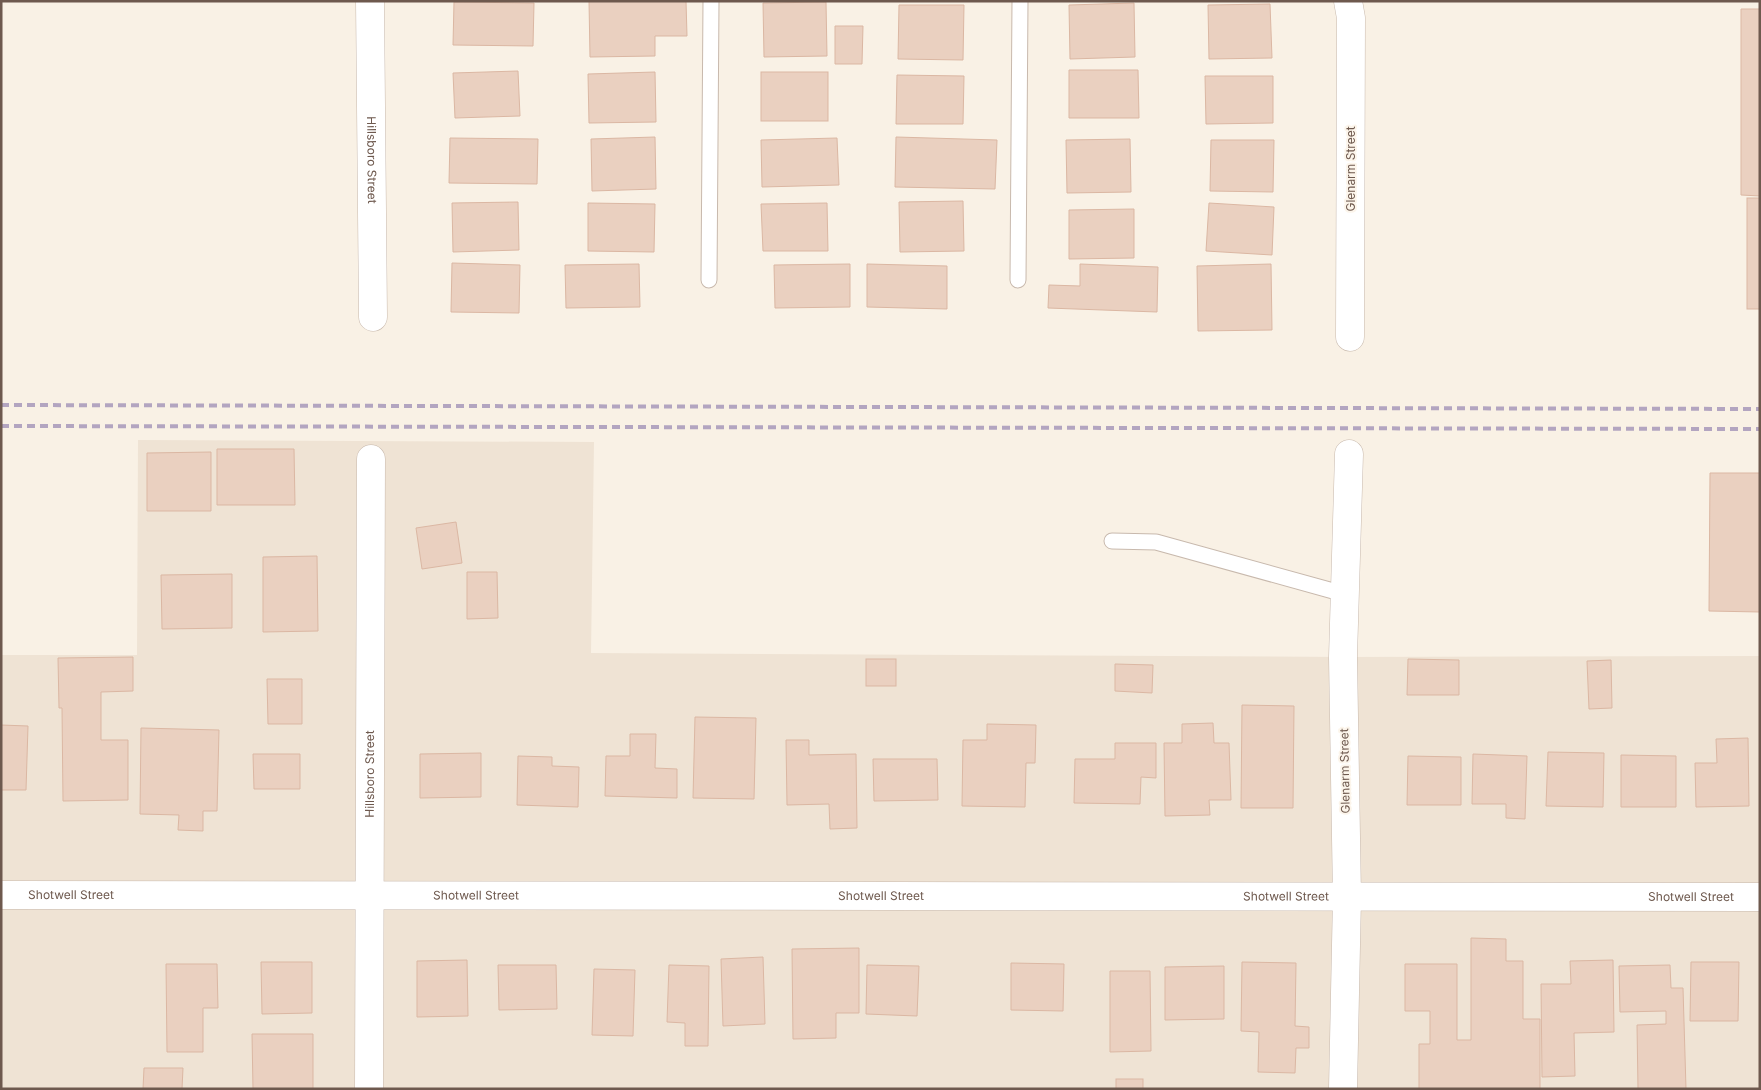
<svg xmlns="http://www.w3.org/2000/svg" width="1761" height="1090" font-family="Inter,sans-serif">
  <rect width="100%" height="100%" fill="#f9f1e5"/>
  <polygon fill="#efe3d4" points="138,440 594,442 591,653 1343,657 1760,656 1760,1089 1,1089 1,655 137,655"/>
  <g fill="#ead0c0" stroke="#dbb7a3">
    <polygon points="589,1 686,1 687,36 655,36 655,56 590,57"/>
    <polygon points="454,2 534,3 533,46 453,45"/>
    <polygon points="826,2 827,56 764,57 763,3"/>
    <polygon points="1134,3 1135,57 1070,59 1069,5"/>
    <polygon points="1270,4 1272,58 1209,59 1208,5"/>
    <polygon points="899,5 964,5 963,60 898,59"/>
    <polygon points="1741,9 1760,9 1760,196 1741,195"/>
    <polygon points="835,26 863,26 862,64 835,64"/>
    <polygon points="1069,70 1138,70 1139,118 1069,118"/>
    <polygon points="518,71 520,116 455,118 453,73"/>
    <polygon points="655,72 656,122 589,123 588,74"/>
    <rect x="761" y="72" width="67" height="49"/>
    <polygon points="897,75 964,76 963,124 896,124"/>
    <polygon points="1205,76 1273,76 1273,123 1206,124"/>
    <polygon points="655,137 656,189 592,191 591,139"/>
    <polygon points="896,137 997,140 995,189 895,187"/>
    <polygon points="450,138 538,139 537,184 449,183"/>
    <polygon points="837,138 839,185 762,187 761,140"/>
    <polygon points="1130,139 1131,192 1067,193 1066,140"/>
    <polygon points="1211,140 1274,140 1273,192 1210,191"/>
    <rect x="1747" y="198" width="13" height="111"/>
    <polygon points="963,201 964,251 900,252 899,202"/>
    <polygon points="518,202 519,250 453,252 452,203"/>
    <polygon points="588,203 655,204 654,252 588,251"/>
    <polygon points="827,203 828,251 763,251 761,204"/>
    <polygon points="1209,203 1274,207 1272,255 1206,251"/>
    <polygon points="1134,209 1134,258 1069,259 1069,210"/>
    <polygon points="452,263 520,265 519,313 451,312"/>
    <polygon points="639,264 640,307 566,308 565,265"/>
    <polygon points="850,264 850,307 775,308 774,265"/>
    <polygon points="867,264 947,266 947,309 867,307"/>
    <polygon points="1080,264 1158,267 1157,312 1048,308 1049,285 1080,286"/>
    <polygon points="1271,264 1272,330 1198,331 1197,266"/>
    <polygon points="217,449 294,449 295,505 217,505"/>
    <polygon points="211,452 211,511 147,511 147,453"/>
    <polygon points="1710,473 1760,473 1760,612 1709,611"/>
    <polygon points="456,522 462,563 422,569 416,528"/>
    <polygon points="317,556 318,631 263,632 263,557"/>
    <polygon points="467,572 497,572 498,618 467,619"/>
    <polygon points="232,574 232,628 162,629 161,575"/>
    <polygon points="133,657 133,691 101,692 101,740 128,740 128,800 63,801 62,708 59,708 58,658"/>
    <rect x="866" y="659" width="30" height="27"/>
    <polygon points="1408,659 1459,660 1459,695 1407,695"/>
    <polygon points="1611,660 1612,708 1589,709 1587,661"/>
    <polygon points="1115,664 1153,665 1152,693 1115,691"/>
    <polygon points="267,679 302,679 302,724 268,724"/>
    <polygon points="1242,705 1294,706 1293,808 1241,808"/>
    <polygon points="695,717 756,718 754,799 693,798"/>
    <polygon points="1213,723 1214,743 1229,743 1231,800 1209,800 1210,815 1165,816 1164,743 1182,743 1182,724"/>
    <polygon points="987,724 1036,725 1035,763 1026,763 1025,807 962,806 963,740 987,740"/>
    <polygon points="1,725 28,726 26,790 1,790"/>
    <polygon points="141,728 219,730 217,811 203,811 203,831 178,830 179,815 140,814"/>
    <polygon points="630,734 656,734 655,768 677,769 677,798 605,796 606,756 630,756"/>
    <polygon points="1748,738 1749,806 1696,807 1695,763 1717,763 1716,739"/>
    <polygon points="786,740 809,740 809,755 856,754 857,828 830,829 829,804 787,805"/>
    <polygon points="1115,743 1156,743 1156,778 1141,777 1140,804 1074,803 1075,759 1115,759"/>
    <polygon points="1548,752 1604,753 1603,807 1546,806"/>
    <polygon points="481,753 481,797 420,798 420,754"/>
    <polygon points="253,754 300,754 300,789 254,789"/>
    <polygon points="1473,754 1527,756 1525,819 1506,818 1506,804 1472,804"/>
    <polygon points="1621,755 1676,756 1676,807 1621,807"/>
    <polygon points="518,756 552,757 552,766 579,767 578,807 517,805"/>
    <polygon points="1408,756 1461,757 1461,805 1407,805"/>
    <polygon points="873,759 937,759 938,800 874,801"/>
    <polygon points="1471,938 1506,939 1506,961 1523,961 1523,1019 1540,1019 1540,1089 1419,1089 1419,1044 1430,1044 1430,1011 1405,1011 1405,964 1457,964 1457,1040 1471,1040"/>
    <polygon points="859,948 859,1013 836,1013 836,1038 793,1039 792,949"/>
    <polygon points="763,957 765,1024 723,1026 721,959"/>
    <polygon points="467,960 468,1016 417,1017 417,961"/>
    <polygon points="1613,960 1614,1032 1574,1033 1575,1076 1542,1077 1541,984 1571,984 1570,961"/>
    <polygon points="261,962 312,962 312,1013 262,1014"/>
    <polygon points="1242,962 1296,963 1295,1026 1309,1027 1309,1048 1296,1048 1295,1073 1258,1072 1259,1032 1241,1031"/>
    <polygon points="1691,962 1739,962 1738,1021 1690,1021"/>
    <polygon points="1011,963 1064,964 1063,1011 1011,1010"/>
    <polygon points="166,964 217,964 218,1008 203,1008 203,1052 167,1052"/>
    <polygon points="498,965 556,965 557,1009 499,1010"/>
    <polygon points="669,965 709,966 708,1046 685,1046 685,1023 667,1022"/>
    <polygon points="867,965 919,966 917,1016 866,1014"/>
    <polygon points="1670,965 1671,988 1683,988 1686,1089 1638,1089 1637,1025 1666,1024 1666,1011 1620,1012 1619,966"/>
    <polygon points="1224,966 1224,1019 1165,1020 1165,967"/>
    <polygon points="594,969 635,970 633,1036 592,1035"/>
    <polygon points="1110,971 1150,971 1151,1051 1110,1052"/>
    <polygon points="252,1034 313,1034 313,1089 253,1089"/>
    <polygon points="144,1068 183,1068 182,1089 143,1089"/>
    <rect x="1116" y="1079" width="27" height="10"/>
  </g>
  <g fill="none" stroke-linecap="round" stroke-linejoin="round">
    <defs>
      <g id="service">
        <polyline points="709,280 711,1"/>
        <polyline points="1018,280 1020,1"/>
        <polyline points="1112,541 1156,542 1344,594"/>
      </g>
      <g id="minor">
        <path id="s1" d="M 370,1 L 373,317"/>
        <polyline points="1348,1 1351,18 1350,337"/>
        <path id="s2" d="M 1,895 L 1760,897"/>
        <path id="s3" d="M 369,1089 L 371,459"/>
        <polyline points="1343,1089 1347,897 1343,657 1349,454"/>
      </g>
    </defs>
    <use href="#service" stroke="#c8b9ad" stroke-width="17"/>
    <use href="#minor" stroke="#c8b9ad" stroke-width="29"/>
    <use href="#service" stroke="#fff" stroke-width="15"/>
    <use href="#minor" stroke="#fff" stroke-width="28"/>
    <g stroke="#b3a5c0" stroke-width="4" stroke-dasharray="8 5" stroke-linecap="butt">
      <polyline points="1,405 1760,409"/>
      <polyline points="1,426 1760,429"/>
    </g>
  </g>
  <g text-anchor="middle" stroke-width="4" stroke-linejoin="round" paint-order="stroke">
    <g font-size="12" fill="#6e594e" stroke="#fcf5eb">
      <text dy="4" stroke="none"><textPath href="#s1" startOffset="159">Hillsboro Street</textPath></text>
      <text transform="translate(1351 169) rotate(-90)" y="4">Glenarm Street</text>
      <text transform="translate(1345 771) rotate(-91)" y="4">Glenarm Street</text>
      <text dy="4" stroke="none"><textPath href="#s3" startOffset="315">Hillsboro Street</textPath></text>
      <text dy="4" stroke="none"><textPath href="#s2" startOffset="70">Shotwell Street</textPath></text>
      <text dy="4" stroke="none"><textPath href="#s2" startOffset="475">Shotwell Street</textPath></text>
      <text dy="4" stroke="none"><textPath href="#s2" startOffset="880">Shotwell Street</textPath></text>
      <text dy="4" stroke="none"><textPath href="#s2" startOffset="1285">Shotwell Street</textPath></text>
      <text dy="4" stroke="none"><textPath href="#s2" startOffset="1690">Shotwell Street</textPath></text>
    </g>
  </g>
  <rect width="1761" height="1090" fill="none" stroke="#6e594e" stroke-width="5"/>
</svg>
